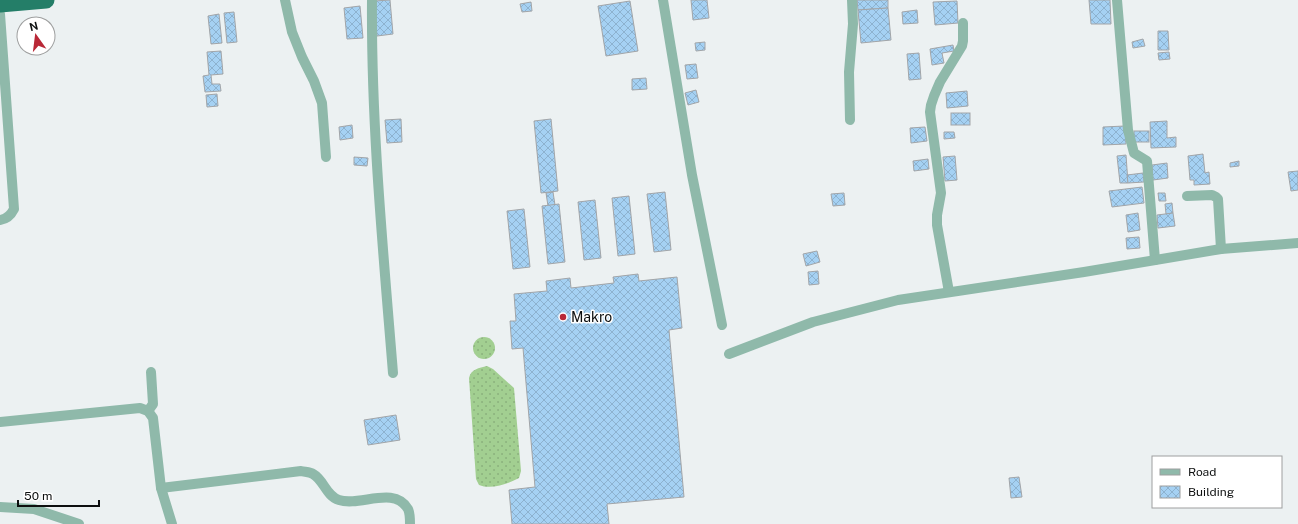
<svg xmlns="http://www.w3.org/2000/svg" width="1298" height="524" font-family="'Public Sans',sans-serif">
  <defs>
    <pattern id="grass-dots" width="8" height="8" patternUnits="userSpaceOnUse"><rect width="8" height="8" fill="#a2cf91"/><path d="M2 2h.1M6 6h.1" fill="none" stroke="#8ab17c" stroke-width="1.8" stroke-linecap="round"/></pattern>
    <pattern id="building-cross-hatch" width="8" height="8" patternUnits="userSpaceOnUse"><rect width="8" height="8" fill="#a5d1f3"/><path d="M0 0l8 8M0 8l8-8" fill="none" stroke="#8db2cf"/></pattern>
  </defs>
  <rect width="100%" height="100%" fill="#ecf1f2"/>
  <g fill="url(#grass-dots)">
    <circle cx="484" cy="348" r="11"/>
    <path d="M 487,366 L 493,369 L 514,388 L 521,471 L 519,478 C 508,484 491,490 479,485 L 476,479 L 469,378 C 471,369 479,368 487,366 Z"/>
  </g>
  <g fill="url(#building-cross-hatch)" stroke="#a2a5a8">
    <polygon points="390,0 393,34 377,36 374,1"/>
    <polygon points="691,0 707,0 709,18 693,20"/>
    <polygon points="857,0 888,0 888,8 858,10"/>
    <polygon points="1089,0 1110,0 1111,24 1091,24"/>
    <polygon points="630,1 638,51 606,56 598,6"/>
    <polygon points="957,1 958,23 935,25 933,2"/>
    <polygon points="531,2 532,11 522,12 520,4"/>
    <polygon points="360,6 363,38 347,39 344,8"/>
    <polygon points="888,8 891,40 861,43 858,10"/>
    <polygon points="917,10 918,23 903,24 902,12"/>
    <polygon points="234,12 237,42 227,43 224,13"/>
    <polygon points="219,14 222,43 211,44 208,16"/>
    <polygon points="1158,31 1168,31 1169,50 1158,50"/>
    <polygon points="1143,39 1145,46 1133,48 1132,42"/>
    <polygon points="705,42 705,50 696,51 695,43"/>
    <polygon points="953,45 954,51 942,53 944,63 932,65 930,49"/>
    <polygon points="221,51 223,74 211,75 212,84 220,84 221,91 205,92 203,76 209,75 207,52"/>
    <polygon points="1169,52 1170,59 1159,60 1158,53"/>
    <polygon points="919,53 921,79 909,80 907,54"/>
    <polygon points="696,64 698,78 687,79 685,65"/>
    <polygon points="646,78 647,89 632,90 632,79"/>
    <polygon points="696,90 699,102 688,105 685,93"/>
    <polygon points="967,91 968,106 947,108 946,93"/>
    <polygon points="217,94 218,106 207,107 206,95"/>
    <rect x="951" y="113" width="19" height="12"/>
    <polygon points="401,119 402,142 387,143 385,120"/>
    <polygon points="551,119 558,191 541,193 534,121"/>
    <polygon points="1167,121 1167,138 1176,137 1176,147 1151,148 1150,122"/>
    <polygon points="352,125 353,138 340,140 339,127"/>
    <polygon points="1125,126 1126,144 1103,145 1103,127"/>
    <polygon points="925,127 927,141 911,143 910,128"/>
    <rect x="1134" y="131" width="15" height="11"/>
    <polygon points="944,132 954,132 955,138 944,139"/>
    <polygon points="1203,154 1205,173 1209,172 1210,184 1194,185 1194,180 1190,180 1188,156"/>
    <polygon points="1126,155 1128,183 1120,183 1117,156"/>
    <polygon points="955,156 957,180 945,181 943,157"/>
    <polygon points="354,157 368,158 367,166 354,165"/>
    <polygon points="928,159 929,169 914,171 913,161"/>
    <polygon points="1239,161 1239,166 1230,167 1230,163"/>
    <polygon points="1167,163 1168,178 1153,180 1152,165"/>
    <polygon points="1298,171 1298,190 1291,191 1288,172"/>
    <polygon points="1143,173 1144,182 1128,183 1127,175"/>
    <polygon points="1142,187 1144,203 1112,207 1109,191"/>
    <polygon points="553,192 555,205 548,206 546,193"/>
    <polygon points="665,192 671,250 654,252 647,194"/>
    <polygon points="844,193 845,205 833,206 831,194"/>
    <polygon points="1158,193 1165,193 1166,201 1159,201"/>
    <polygon points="629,196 635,254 618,256 612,198"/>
    <polygon points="595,200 601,258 584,260 578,202"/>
    <polygon points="1172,203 1173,213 1166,214 1165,204"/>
    <polygon points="559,204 565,262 548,264 542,206"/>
    <polygon points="524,209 530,267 513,269 507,211"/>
    <polygon points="1138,213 1140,230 1128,232 1126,215"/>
    <polygon points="1173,213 1175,226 1158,228 1157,215"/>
    <polygon points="1139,237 1140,248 1127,249 1126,238"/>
    <polygon points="817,251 820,262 806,266 803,254"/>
    <polygon points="818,271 819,284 809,285 808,272"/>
    <polygon points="638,274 639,281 677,277 682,328 669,330 684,497 607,504 609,524 512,524 509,490 535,487 523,348 512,349 510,321 516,321 514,294 547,291 546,281 570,278 571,288 614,283 613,277"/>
    <polygon points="396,415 400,440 368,445 364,420"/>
    <polygon points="1019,477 1022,497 1011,498 1009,478"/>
  </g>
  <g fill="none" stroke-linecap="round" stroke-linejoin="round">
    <g stroke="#8fb9aa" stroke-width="10">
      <polyline points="285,0 292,32 302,57 314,81 322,103 326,157"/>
      <path d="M 372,0 C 371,124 383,249 393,373"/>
      <polyline points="663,0 692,175 722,325"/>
      <polyline points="1117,0 1128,130 1134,153 1147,161 1155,260"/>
      <path d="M 0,14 L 14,209 C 11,215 7,219 0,220"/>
      <polyline points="850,120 849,72 853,24 852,0"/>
      <polyline points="1187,196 1212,195 1216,197 1218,199 1221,249"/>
      <polyline points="949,292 937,225 937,215 941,193 930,112 931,105 934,96 940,82 962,46 963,41 963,23"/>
      <polyline points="729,354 813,322 898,300 1084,272 1221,249 1298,243"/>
      <polyline points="148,411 153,404 151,372"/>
      <polyline points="0,422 140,408 148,411 153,418 161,488 172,524"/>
      <path d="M 161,488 L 301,471 C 305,472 310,472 313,474 C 324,480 326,496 339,500 C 360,507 394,485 408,509 C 410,513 410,519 410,524"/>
      <polyline points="0,507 34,509 79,524"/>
    </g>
    <polyline stroke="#247e68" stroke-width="17" points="0,4 46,0"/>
  </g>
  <circle fill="#b92837" stroke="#fff" stroke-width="1.5" cx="563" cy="317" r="4"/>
  <g text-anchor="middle" stroke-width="3" stroke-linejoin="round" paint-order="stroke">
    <g font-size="14" fill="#0d0f0f" stroke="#fff" text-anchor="start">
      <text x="571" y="322">Makro</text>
    </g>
  </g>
  <rect x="1152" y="456" width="130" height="52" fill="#ffffff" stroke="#9e9f9f"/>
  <rect x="1160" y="469" width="20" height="6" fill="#8fb9aa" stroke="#9e9f9f"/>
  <text x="1188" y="476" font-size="12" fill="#0d0f0f">Road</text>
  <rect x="1160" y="486" width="20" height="12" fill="url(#building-cross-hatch)" stroke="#9e9f9f"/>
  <text x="1188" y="496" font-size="12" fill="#0d0f0f">Building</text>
  <g transform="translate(36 36) rotate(346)"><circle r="19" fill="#ffffff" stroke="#9e9f9f"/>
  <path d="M0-3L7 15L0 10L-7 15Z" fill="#b92837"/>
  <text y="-6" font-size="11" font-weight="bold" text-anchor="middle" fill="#0d0f0f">N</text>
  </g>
  <path d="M18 500v6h81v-6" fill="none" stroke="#0d0f0f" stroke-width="2"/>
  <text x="24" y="500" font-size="12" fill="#0d0f0f" stroke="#ffffff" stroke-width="3" paint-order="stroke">50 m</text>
</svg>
